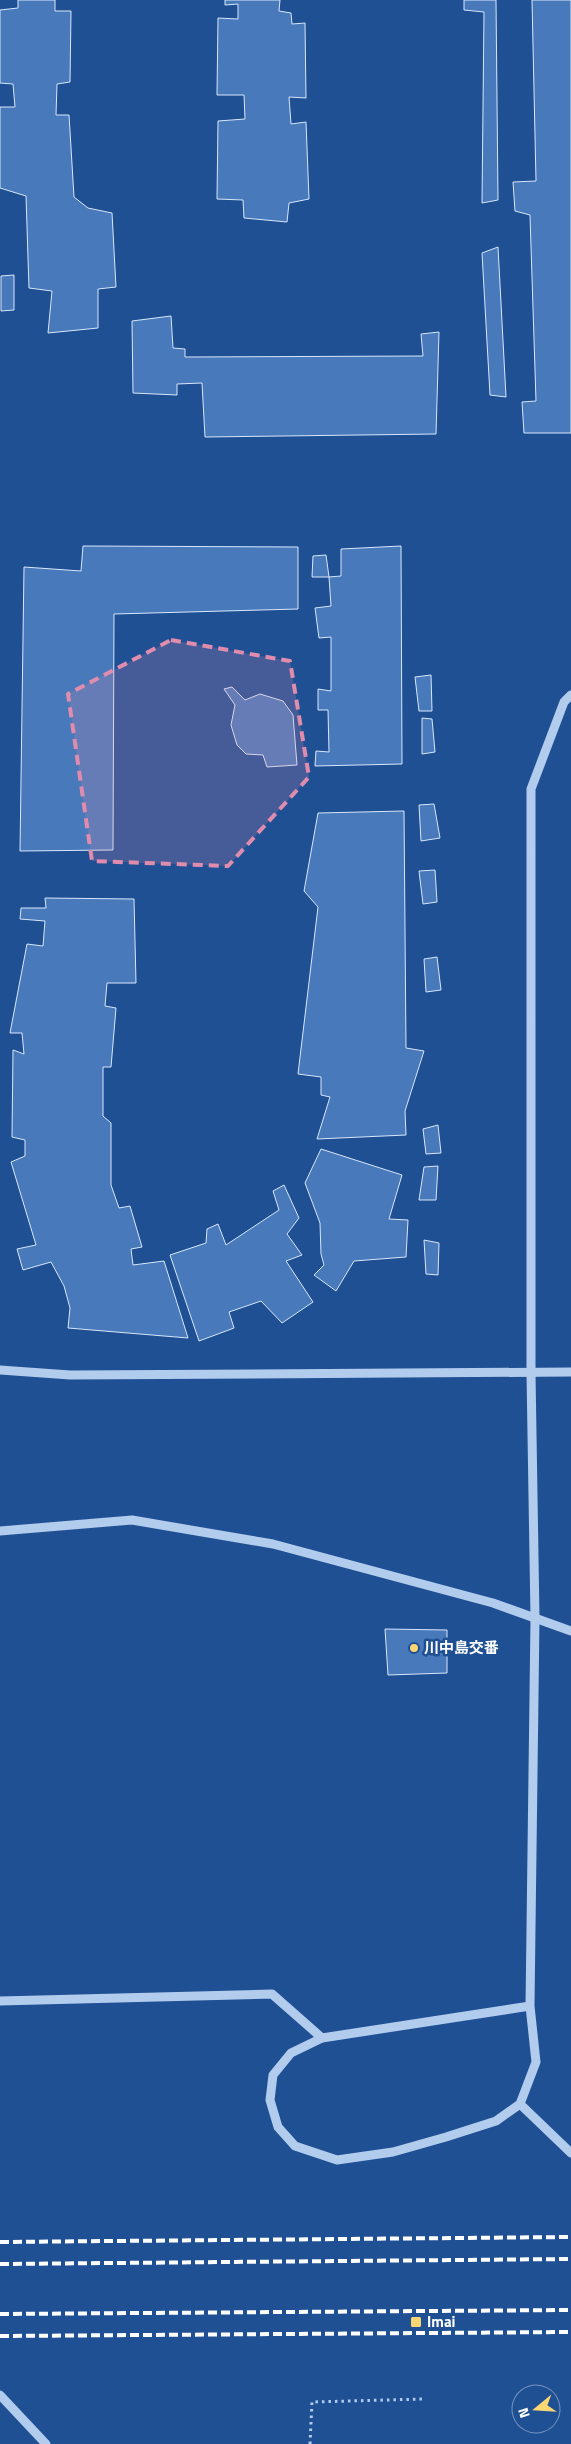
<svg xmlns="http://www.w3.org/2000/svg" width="571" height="2444" font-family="'Titillium Web','Noto Sans JP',sans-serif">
  <rect width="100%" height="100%" fill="#205094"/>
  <g fill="#4879ba" stroke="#d8e7fa">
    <polygon points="18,0 55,0 55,11 71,11 70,82 57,84 56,115 69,115 74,197 88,208 112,213 116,287 98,289 98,328 48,333 52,291 29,288 26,196 0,188 0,107 15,107 13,84 0,83 0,10 18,8"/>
    <polygon points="225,0 280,0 279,11 291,13 292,24 305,23 306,98 289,97 291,124 306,122 309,199 289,203 287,222 244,218 243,200 217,199 218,121 245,119 244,95 217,95 218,18 238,19 238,4 225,5"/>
    <polygon points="464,0 496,0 498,200 482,203 484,12 464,10"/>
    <polygon points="532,0 571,0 571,433 524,433 522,402 536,401 530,215 515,211 513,182 536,181"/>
    <polygon points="498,247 506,397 490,395 482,253"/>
    <polygon points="14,275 14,310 1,311 1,276"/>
    <polygon points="171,316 173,348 185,349 185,357 423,356 421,334 439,332 436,434 205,437 202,383 177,384 177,395 133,393 132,321"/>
    <polygon points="83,546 298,547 298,609 114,614 113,850 20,851 24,567 81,571"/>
    <polygon points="401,546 402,764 315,766 316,751 329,752 328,710 318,710 318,689 331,691 331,637 319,638 315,608 331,606 329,577 341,576 341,549"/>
    <polygon points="326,555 329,577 312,577 313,556"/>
    <polygon points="431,675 432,711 419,711 415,677"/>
    <polygon points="232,687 245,700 260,694 283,701 293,715 297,765 267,767 263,755 246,754 237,745 231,725 235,705 224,689"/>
    <polygon points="422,718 432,719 435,752 422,754"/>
    <polygon points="434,804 440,838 421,841 419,805"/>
    <polygon points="404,811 406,1048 424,1051 405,1111 406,1135 317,1139 330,1097 321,1095 321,1077 298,1074 318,907 304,891 318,813"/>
    <polygon points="435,870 437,902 423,904 419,871"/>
    <polygon points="45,898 134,899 136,983 107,983 105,1006 116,1008 111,1067 103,1067 103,1116 111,1123 111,1185 119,1208 130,1206 142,1247 131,1249 133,1265 164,1261 188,1338 68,1328 70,1308 64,1286 51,1262 23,1270 17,1249 36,1245 11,1162 25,1156 25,1140 12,1137 13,1050 24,1054 22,1033 10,1033 27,944 43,946 45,921 20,919 21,908 46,908"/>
    <polygon points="437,957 441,990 426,992 424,959"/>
    <polygon points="438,1125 441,1153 426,1154 423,1129"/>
    <polygon points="321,1149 402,1175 389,1219 408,1220 406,1257 354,1261 336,1291 314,1275 324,1265 321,1254 320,1223 305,1183"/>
    <polygon points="438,1166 436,1200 419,1200 424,1167"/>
    <polygon points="284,1185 299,1218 287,1234 302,1255 286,1261 313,1302 282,1323 261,1301 229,1312 234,1328 199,1341 170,1255 206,1243 207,1229 218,1224 226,1245 279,1210 273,1191"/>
    <polygon points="424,1240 439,1243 438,1275 426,1274"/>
    <polygon points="385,1629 447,1630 447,1673 388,1675"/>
  </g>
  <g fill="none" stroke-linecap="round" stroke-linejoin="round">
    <polyline stroke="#b2ccee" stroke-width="3" stroke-dasharray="2.5 4" stroke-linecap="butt" points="310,2444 312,2402 423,2399"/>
    <g stroke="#b2ccee" stroke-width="9">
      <polyline points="0,1370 70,1375 571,1372"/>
      <polyline points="0,1531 132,1520 273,1544 493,1603 571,1631"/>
      <polyline points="0,2001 272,1994 322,2038"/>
      <polyline points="530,2006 322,2038 291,2053 273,2075 270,2100 278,2127 295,2146 337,2160 393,2152 446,2137 496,2121 520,2104 536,2062 530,2006 535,1618 531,1373 531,789 564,702 571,695"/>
      <polyline points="520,2104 571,2153"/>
      <polyline points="0,2395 46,2444"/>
    </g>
    <g stroke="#fff" stroke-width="4" stroke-dasharray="9 4" stroke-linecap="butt">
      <polyline points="0,2242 571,2237"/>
      <polyline points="0,2264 571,2259"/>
      <polyline points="0,2314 571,2310"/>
      <polyline points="0,2336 571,2332"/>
    </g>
  </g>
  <path fill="#e08cad" fill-opacity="0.2" stroke="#e08cad" stroke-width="4" stroke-dasharray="10 6" stroke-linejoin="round" d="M 171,640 L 290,661 L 309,777 L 228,866 L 92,861 L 68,694 Z"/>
  <g fill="#fbd773" stroke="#205094" stroke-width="2">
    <circle cx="414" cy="1648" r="5"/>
    <rect x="410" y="2316" width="12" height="12" rx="2.5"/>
  </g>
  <g text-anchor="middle" stroke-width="5" stroke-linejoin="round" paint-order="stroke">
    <g font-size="15" font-weight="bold" fill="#fff" stroke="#205094" text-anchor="start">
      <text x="424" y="1653">川中島交番</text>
      <text x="427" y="2327">Imai</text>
    </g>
  </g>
  <g transform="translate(536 2409) rotate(252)"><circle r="24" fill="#205094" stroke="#7996bf"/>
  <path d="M0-4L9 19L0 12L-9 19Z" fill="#fbd773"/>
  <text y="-8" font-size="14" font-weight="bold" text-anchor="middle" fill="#ffffff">N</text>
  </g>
</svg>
